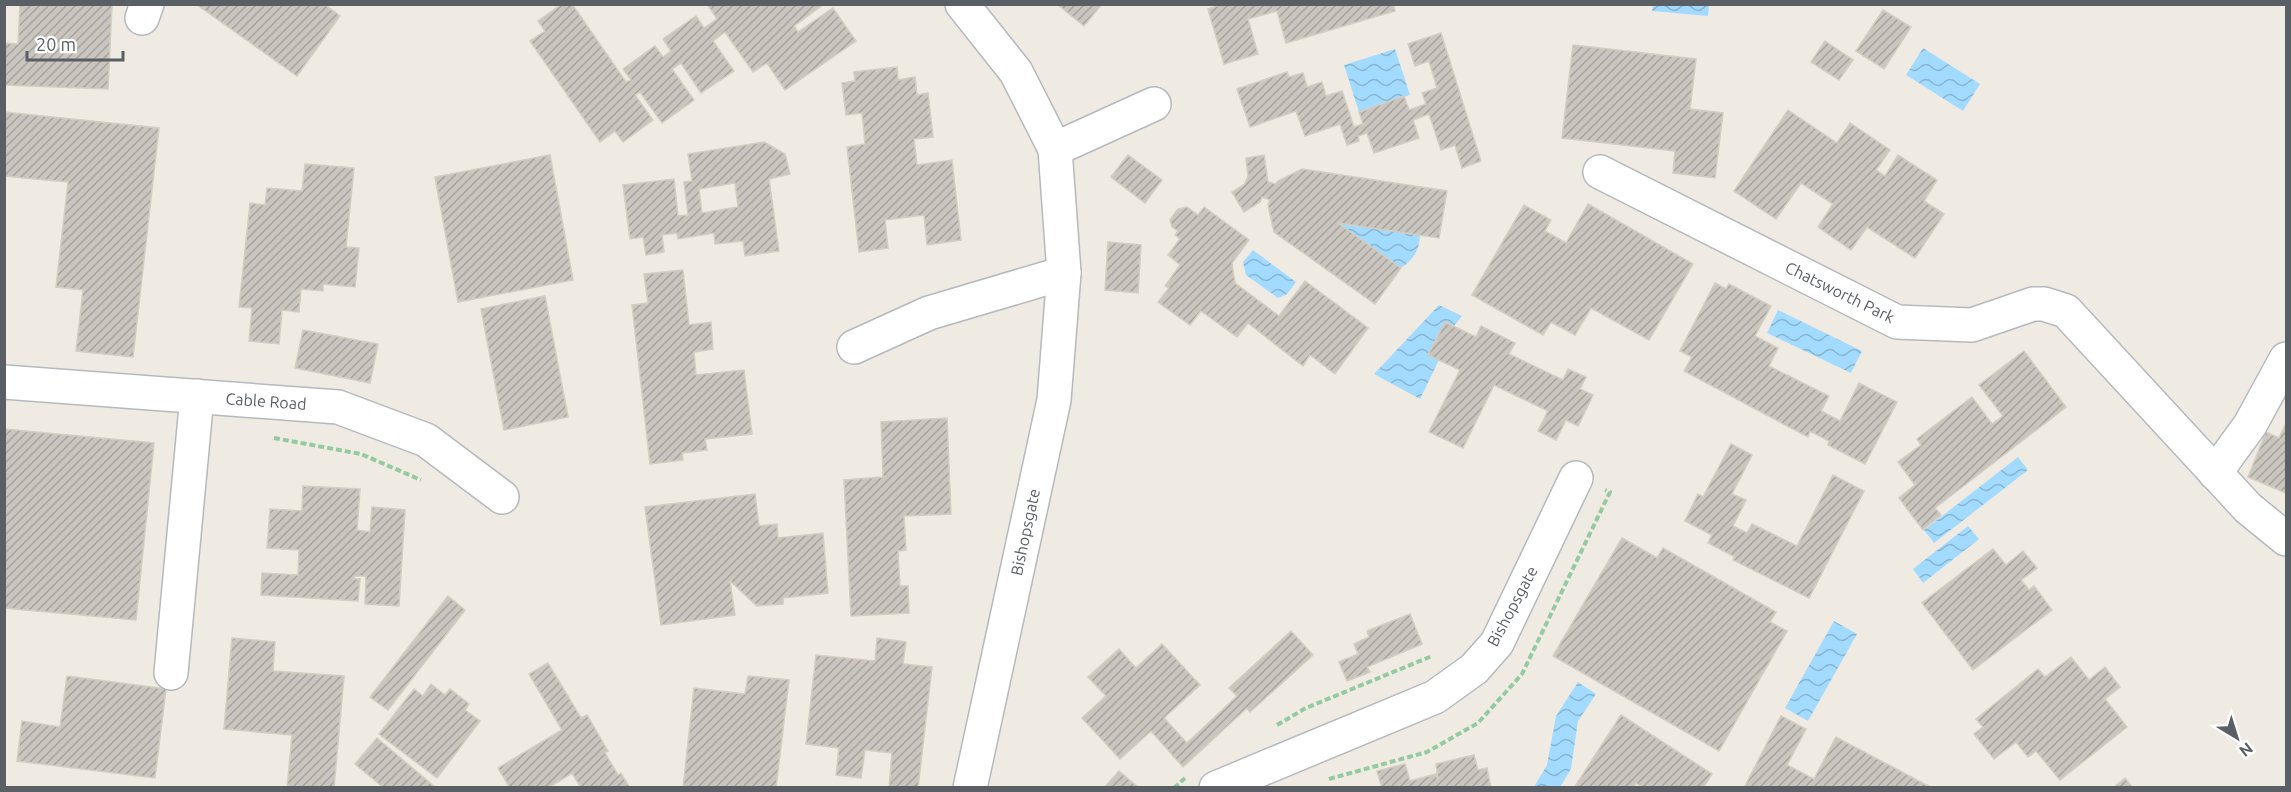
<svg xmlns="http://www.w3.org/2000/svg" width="2291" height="792" font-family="Ubuntu,sans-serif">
  <defs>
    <pattern id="water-waves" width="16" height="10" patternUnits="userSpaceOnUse" patternTransform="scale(1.5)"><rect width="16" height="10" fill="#a2dbff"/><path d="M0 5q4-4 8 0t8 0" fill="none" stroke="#87b5d2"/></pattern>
    <pattern id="building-hatch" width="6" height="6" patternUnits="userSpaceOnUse" patternTransform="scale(1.5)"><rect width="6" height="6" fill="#cac6bf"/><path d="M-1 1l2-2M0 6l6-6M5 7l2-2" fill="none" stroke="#a7a49f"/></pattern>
  </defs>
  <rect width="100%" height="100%" fill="#efebe2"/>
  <g fill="url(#water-waves)">
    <polygon points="1653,5 1709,5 1708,16 1652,11"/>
    <polygon points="1923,48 1980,84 1963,111 1906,75"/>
    <polygon points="1395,49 1410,95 1359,112 1344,65"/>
    <path d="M 1338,223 L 1420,235 C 1419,251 1414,259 1401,268 Z"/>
    <polygon points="1253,250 1296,282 1287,294 1278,298 1246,275 1243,262"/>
    <polygon points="1439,305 1462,316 1454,326 1445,322 1429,354 1439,360 1420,399 1374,374"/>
    <polygon points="1778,310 1862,351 1851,373 1767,333"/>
    <polygon points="2018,457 2028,470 1934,543 1924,530"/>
    <polygon points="1968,526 1979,539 1923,583 1913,569"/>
    <polygon points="1834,621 1857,634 1808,721 1785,708"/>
    <polygon points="1578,682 1596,694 1578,721 1571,769 1560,787 1534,787 1547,765 1556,716"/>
  </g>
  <g fill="url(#building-hatch)" stroke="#d4cdc0" stroke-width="1.5" fill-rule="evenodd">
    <polygon points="20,4 112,4 108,89 4,85 4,43 18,44"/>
    <polygon points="196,4 324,4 340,16 297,76"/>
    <polygon points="562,4 572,4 626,82 631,80 623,69 655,46 663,57 671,51 663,39 696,16 704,28 717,19 707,4 824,4 794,26 798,32 833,8 856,41 785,90 767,63 753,72 725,32 713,41 734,71 701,93 681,63 672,69 694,100 662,123 640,92 635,95 653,120 623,142 615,131 600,142 530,41 545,31 538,21"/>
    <polygon points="1057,4 1102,4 1084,26"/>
    <polygon points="1223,4 1393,4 1395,11 1286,43 1277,11 1248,19 1258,54 1224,64 1208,9"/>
    <polygon points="1883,10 1911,27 1884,69 1856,51"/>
    <polygon points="1441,33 1481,161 1462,168 1455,145 1441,150 1429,114 1413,120 1419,138 1374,153 1367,133 1358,136 1359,141 1347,145 1340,124 1305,136 1296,111 1250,127 1237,89 1287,72 1289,77 1303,73 1307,87 1322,82 1326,96 1342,91 1354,127 1363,124 1359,112 1404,96 1409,110 1426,104 1422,93 1437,88 1429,61 1415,66 1408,44"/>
    <polygon points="1825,41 1853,60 1839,80 1811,62"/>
    <polygon points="1573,45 1696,59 1690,109 1723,113 1715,178 1673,173 1675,151 1562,138"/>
    <polygon points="897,67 898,80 915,77 917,95 928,93 933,137 914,139 917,165 952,160 961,240 927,245 924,215 885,220 888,248 859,252 847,147 865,144 862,113 846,115 842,83 855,81 854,72"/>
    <polygon points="1788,110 1837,143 1850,123 1890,150 1876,170 1885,176 1898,155 1937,180 1924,201 1944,214 1915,258 1867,227 1851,250 1818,227 1833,204 1801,183 1776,219 1734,191"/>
    <polygon points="4,112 159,128 133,357 76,351 83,290 56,287 68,182 4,176"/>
    <path d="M 764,142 L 785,154 L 790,174 L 769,179 L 779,251 L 745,256 L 743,241 L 715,244 L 714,233 L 678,239 L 677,233 L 662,235 L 664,252 L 646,255 L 643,237 L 630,239 L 623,185 L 674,179 L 678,216 L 688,215 L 684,182 L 692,181 L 688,154 ZM 735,183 L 738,207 L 702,213 L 699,189 Z"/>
    <polygon points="550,155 573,280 458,302 435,177"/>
    <polygon points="1128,155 1162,180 1145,203 1111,177"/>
    <polygon points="1264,155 1268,182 1276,184 1278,181 1302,169 1447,191 1439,238 1338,223 1401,268 1375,304 1274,232 1268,205 1270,200 1262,197 1260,202 1244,212 1232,192 1245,184 1248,176 1246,158"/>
    <polygon points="305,164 354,168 346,247 359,248 355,287 323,284 323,291 301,289 299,312 282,310 279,344 249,341 252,308 239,307 250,203 265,205 267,188 302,191"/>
    <polygon points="1588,204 1693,264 1649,340 1591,308 1575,335 1551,322 1543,335 1472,295 1524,205 1551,220 1545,231 1566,243"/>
    <polygon points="1187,207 1198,215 1204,207 1249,240 1232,263 1235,283 1279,316 1305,281 1368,328 1335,374 1310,355 1303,366 1248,323 1237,337 1201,311 1190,325 1158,302 1169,288 1165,286 1180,265 1168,255 1180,239 1175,235 1178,231 1172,227 1170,220 1178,209"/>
    <polygon points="1108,242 1141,245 1138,293 1105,290"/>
    <polygon points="683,270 689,325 711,322 713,349 694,352 696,375 744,370 752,434 705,439 707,450 682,453 683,460 650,464 632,305 648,303 644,274"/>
    <polygon points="1715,283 1726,289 1729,284 1771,306 1755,336 1778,348 1769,366 1829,396 1821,411 1840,421 1859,383 1897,402 1865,464 1828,445 1829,441 1810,431 1808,437 1684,371 1692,357 1680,351"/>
    <polygon points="545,296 568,417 504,430 481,309"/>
    <polygon points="1445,322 1476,337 1481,326 1515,343 1509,354 1563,380 1568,369 1586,377 1580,389 1593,395 1578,426 1566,420 1556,440 1538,431 1548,411 1494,385 1463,448 1429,432 1460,370 1428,355"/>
    <polygon points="303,330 378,344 370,383 295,368"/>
    <polygon points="2024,351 2066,407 1935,508 1941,515 1923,530 1899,498 1915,485 1898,462 1921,445 1917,439 1972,397 1992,424 2003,416 1979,385"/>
    <polygon points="947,418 951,514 904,516 906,550 898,551 900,586 908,586 909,613 851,616 844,480 883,477 881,422"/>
    <polygon points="2286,423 2286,493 2248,477 2266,432 2279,438"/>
    <polygon points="4,429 154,443 136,620 4,608"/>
    <polygon points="1731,444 1752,455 1732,494 1746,500 1733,526 1747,533 1752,524 1797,546 1833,475 1864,491 1809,598 1733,560 1735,557 1708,543 1712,535 1685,521 1698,494 1703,497"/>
    <polygon points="303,486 360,489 357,530 370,532 372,507 405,510 399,606 365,604 366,576 355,576 354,579 360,579 358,601 261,595 262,573 298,575 299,550 267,548 270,509 302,511"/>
    <polygon points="755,494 759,526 777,524 778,538 823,533 828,593 783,598 783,604 757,606 730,581 735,615 661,625 645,507"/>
    <polygon points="1622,538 1657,558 1663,548 1776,612 1770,622 1787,631 1719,751 1553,656"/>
    <polygon points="1993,549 2006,565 2023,551 2037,568 2021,580 2029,590 2034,586 2052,610 1973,670 1922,603"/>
    <polygon points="448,596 465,610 388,710 370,697"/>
    <polygon points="1410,614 1422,644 1367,667 1370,672 1347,681 1339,662 1358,654 1354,644 1369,637 1367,631"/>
    <polygon points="1291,631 1313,655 1250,712 1247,708 1183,767 1151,731 1120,759 1082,718 1106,696 1088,677 1119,649 1136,668 1162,644 1200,685 1164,718 1187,743 1237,696 1229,688"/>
    <polygon points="232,638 275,642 273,671 344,676 334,788 287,788 292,735 224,729"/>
    <polygon points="877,638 906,642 903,664 932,667 918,788 889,788 892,753 865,750 861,778 836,775 839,748 806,744 816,655 875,661"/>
    <polygon points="2071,657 2089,680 2105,667 2120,687 2105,699 2127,727 2060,780 2036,751 2028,757 2016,742 1994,759 1974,734 1983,727 1976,719 2038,669 2045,677"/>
    <polygon points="548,663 581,718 587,715 608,751 605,753 618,775 621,773 630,788 581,788 572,773 548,788 510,788 498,768 562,730 529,674"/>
    <polygon points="67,676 166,689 155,778 17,761 22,721 60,727"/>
    <polygon points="748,676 789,680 776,788 683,788 694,688 745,694"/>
    <polygon points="431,684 445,695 450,689 469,704 465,710 480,721 437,778 379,734 414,689 423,696"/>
    <polygon points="1621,715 1712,774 1703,788 1643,788 1636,783 1633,788 1574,788"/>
    <polygon points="1781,716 1806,729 1787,765 1814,779 1836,737 1932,788 1744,788"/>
    <polygon points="377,738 436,788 384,788 355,764"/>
    <polygon points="1474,755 1478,770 1487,768 1491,788 1382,788 1377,771 1405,764 1410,781 1436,774 1438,780 1436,764"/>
    <polygon points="1119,771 1139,788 1104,788"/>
    <polygon points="2125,778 2133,788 2113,788"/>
  </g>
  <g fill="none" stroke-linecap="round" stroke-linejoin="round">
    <defs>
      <g id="minor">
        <polyline points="962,4 1016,72 1055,149 1064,273 1054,400 970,788"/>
        <polyline points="142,18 147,4"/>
        <polyline points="1055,149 1154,104"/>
        <polyline points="1600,172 1897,322 1972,325 2033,304 2044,304 2066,311 2248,508 2286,539"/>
        <polyline points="854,347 929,313 1064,273"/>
        <polyline points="4,382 338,407 426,440 502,497"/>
        <polyline points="2215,473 2250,425 2286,359"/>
        <polyline points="171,673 197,396"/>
        <polyline points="1216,788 1435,697 1474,669 1497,643 1576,478"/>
      </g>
    </defs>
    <use href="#minor" stroke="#b5b9be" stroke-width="36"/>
    <g stroke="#94caa1" stroke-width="4" stroke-dasharray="6 3" stroke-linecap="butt">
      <polyline points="274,438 361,454 421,480"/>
      <polyline points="1277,725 1306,708 1432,656"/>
      <polyline points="1329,779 1427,752 1478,723 1522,674 1610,492 1605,490"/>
      <polyline points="1174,788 1185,778"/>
    </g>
    <use href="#minor" stroke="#fff" stroke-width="33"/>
  </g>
  <g text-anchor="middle" stroke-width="5" stroke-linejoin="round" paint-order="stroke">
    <g font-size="16" fill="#5a5f65" stroke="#fff">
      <text transform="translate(1840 292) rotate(26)" y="6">Chatsworth Park</text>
      <text transform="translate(266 401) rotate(4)" y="6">Cable Road</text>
      <text transform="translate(1025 532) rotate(-78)" y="6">Bishopsgate</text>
      <text transform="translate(1512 606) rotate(-62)" y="6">Bishopsgate</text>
    </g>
  </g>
  <rect width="2291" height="792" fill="none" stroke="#5a5f65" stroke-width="12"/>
  <g transform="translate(2237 738) rotate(142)" stroke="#ffffff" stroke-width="4.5" paint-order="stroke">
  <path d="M0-4.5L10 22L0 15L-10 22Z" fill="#5a5f65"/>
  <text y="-9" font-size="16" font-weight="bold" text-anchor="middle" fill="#5a5f65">N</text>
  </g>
  <path d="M27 51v9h96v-9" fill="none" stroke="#5a5f65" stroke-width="3"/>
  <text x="36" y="51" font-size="18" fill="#5a5f65" stroke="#ffffff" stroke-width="4.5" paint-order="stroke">20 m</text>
</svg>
